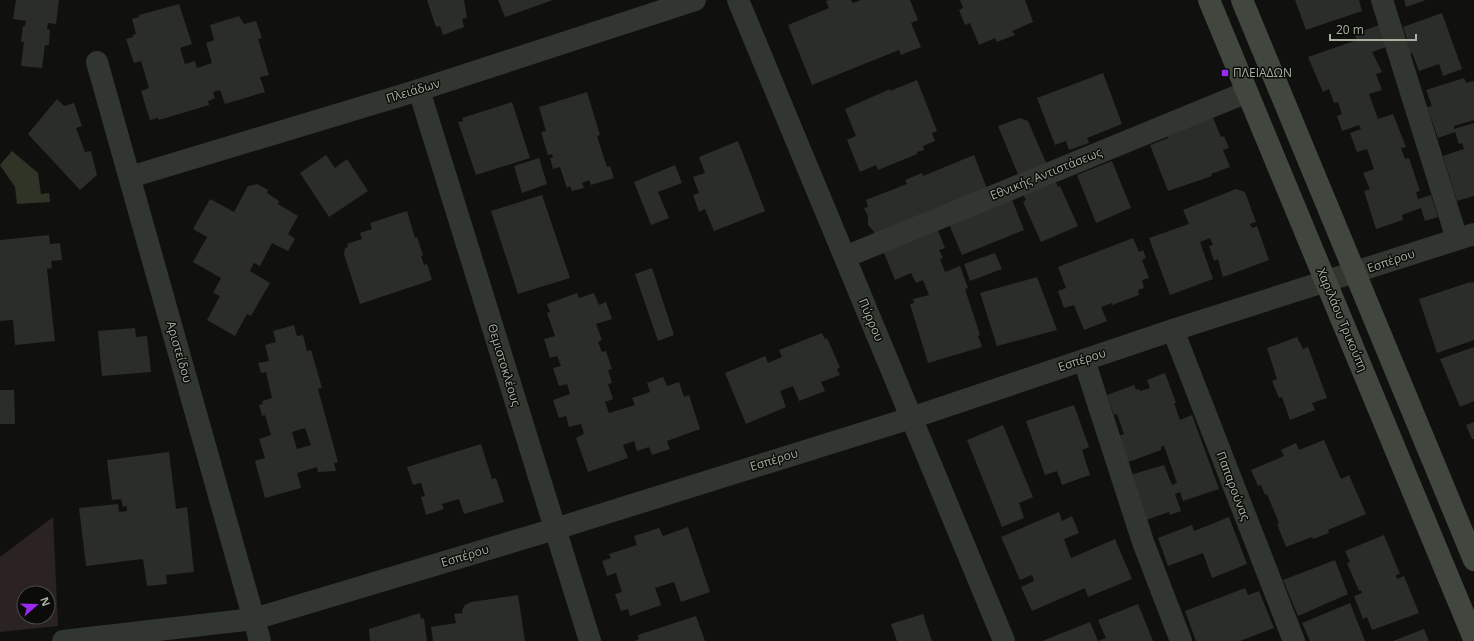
<svg xmlns="http://www.w3.org/2000/svg" width="1474" height="641" font-family="'Open Sans',sans-serif">
  <rect width="100%" height="100%" fill="#10110f"/>
  <path fill="#2b2222" fill-rule="evenodd" d="M 53,517 L 58,626 L 0,632 L 0,557 ZM 24,593 L 48,593 L 48,617 L 24,617 Z"/>
  <polygon fill="#2f3426" points="12,151 38,173 41,194 49,193 50,202 17,204 15,187 0,165"/>
  <g fill="#2b2d2a" fill-rule="evenodd">
    <polygon points="16,0 59,0 56,24 48,23 47,29 50,30 49,45 45,45 42,68 21,66 24,42 21,42 23,26 25,26 26,21 13,19"/>
    <polygon points="427,0 464,0 467,18 462,19 464,27 443,35 440,26 436,27"/>
    <polygon points="498,0 553,0 505,17"/>
    <polygon points="830,0 851,0 853,3 861,0 910,0 918,20 911,23 921,47 901,55 899,50 812,85 788,25 829,8 826,1"/>
    <polygon points="960,0 1025,0 1033,22 1012,31 1015,35 997,42 995,38 979,45 970,23 965,25 959,10 963,8"/>
    <polygon points="1295,0 1359,0 1362,11 1306,30"/>
    <polygon points="1404,0 1426,0 1406,7"/>
    <polygon points="179,4 192,44 180,48 185,64 195,61 197,68 212,63 206,43 214,40 210,25 239,16 244,24 256,21 262,38 258,39 269,75 260,77 265,92 225,104 220,90 213,92 215,98 208,101 209,105 159,120 158,118 150,120 141,91 149,88 141,61 134,63 126,39 133,37 133,35 136,34 132,19 139,17 139,15"/>
    <polygon points="1442,13 1462,69 1443,76 1439,64 1419,71 1412,53 1407,55 1403,41 1407,39 1403,27"/>
    <polygon points="1382,24 1389,46 1372,52 1382,72 1376,74 1382,90 1369,94 1378,119 1393,114 1406,147 1401,148 1405,159 1409,158 1420,191 1416,192 1418,199 1431,195 1438,217 1425,221 1421,208 1402,215 1403,220 1376,229 1364,191 1370,189 1363,173 1374,169 1367,149 1357,152 1350,133 1361,129 1359,125 1342,131 1337,116 1342,114 1338,102 1334,103 1329,89 1323,92 1308,57 1357,40 1354,34"/>
    <polygon points="1103,73 1122,124 1087,138 1089,143 1069,150 1066,141 1055,145 1037,98"/>
    <polygon points="1464,78 1466,83 1474,81 1474,120 1454,126 1454,129 1474,123 1474,196 1457,201 1443,156 1464,149 1462,143 1459,144 1455,132 1438,138 1427,107 1432,106 1426,90"/>
    <polygon points="917,80 937,131 932,133 935,141 923,146 924,150 917,152 917,154 878,170 876,165 860,172 847,140 856,136 845,109 890,89 890,91"/>
    <polygon points="587,92 600,135 597,136 607,167 610,166 614,178 591,185 589,180 582,183 584,188 572,191 570,186 567,188 560,167 553,169 550,158 553,158 552,154 548,155 541,132 546,131 539,107"/>
    <polygon points="57,99 64,106 74,103 82,126 76,128 85,152 91,151 97,175 80,190 28,134"/>
    <polygon points="512,102 530,158 476,175 458,122 463,121 462,118"/>
    <polygon points="1212,115 1221,137 1224,136 1229,148 1223,150 1230,167 1211,174 1212,176 1168,191 1150,145 1168,138 1166,133"/>
    <polygon points="1020,118 1028,121 1047,165 1019,177 998,126"/>
    <polygon points="738,141 765,211 714,231 705,209 699,212 693,195 699,193 693,177 705,173 699,157"/>
    <polygon points="326,155 335,168 347,159 368,191 329,217 300,173"/>
    <polygon points="974,155 988,191 876,237 874,232 868,225 868,216 864,208 868,207 866,200 907,184 905,180 922,173 923,176"/>
    <polygon points="539,158 547,184 522,193 514,166"/>
    <polygon points="1112,161 1131,208 1096,223 1077,175"/>
    <polygon points="675,165 682,183 658,192 669,218 651,225 634,182"/>
    <polygon points="1055,180 1058,187 1060,186 1078,226 1041,242 1023,202 1026,200 1023,194 1036,189 1037,190"/>
    <polygon points="257,184 268,190 267,193 279,201 278,204 298,216 288,234 295,239 288,251 272,243 260,266 254,263 250,271 270,283 251,316 247,314 235,336 207,320 220,296 213,293 221,278 193,262 207,237 193,229 210,199 234,212 248,186"/>
    <polygon points="1236,189 1245,192 1256,222 1250,224 1252,228 1257,226 1269,260 1223,277 1218,259 1214,261 1209,246 1213,245 1210,238 1200,242 1213,279 1170,295 1149,238 1189,224 1183,210"/>
    <polygon points="542,195 570,278 518,294 491,211"/>
    <polygon points="1011,197 1024,230 962,255 948,222"/>
    <polygon points="407,211 415,238 417,237 423,255 421,256 424,265 427,264 432,280 360,304 344,254 345,248 348,247 347,244 362,239 360,233 372,229 370,223"/>
    <polygon points="937,228 945,248 939,250 943,258 940,259 945,272 960,266 968,288 965,289 980,335 978,336 982,347 928,363 910,304 914,303 913,299 929,295 923,280 916,283 911,273 895,280 883,250"/>
    <polygon points="49,235 50,244 60,243 62,260 51,261 52,268 47,269 55,341 15,345 13,320 0,321 0,240"/>
    <polygon points="1133,238 1139,252 1143,250 1146,258 1142,260 1149,278 1142,280 1144,288 1138,290 1139,295 1112,305 1112,303 1101,307 1107,321 1084,330 1074,305 1064,308 1058,291 1066,288 1058,267"/>
    <polygon points="995,253 1002,269 970,281 964,264"/>
    <polygon points="652,268 674,335 658,341 635,274"/>
    <polygon points="1037,277 1057,330 997,346 980,293"/>
    <polygon points="1470,282 1471,283 1474,282 1474,340 1437,353 1419,299"/>
    <polygon points="577,293 579,298 594,293 599,305 606,302 612,319 596,324 602,340 598,342 602,352 606,351 612,369 608,370 612,383 608,384 613,399 605,402 609,413 635,405 632,398 650,392 647,383 663,377 667,386 679,382 684,397 689,395 700,429 667,441 670,449 652,455 649,447 637,451 634,441 623,445 628,458 588,472 576,438 584,434 581,424 569,427 566,416 559,418 553,400 570,394 567,384 559,386 553,368 561,366 557,356 550,358 544,339 555,336 547,313 550,312 547,304"/>
    <path d="M 294,325 L 297,336 L 303,335 L 307,351 L 311,350 L 322,388 L 318,389 L 338,462 L 334,463 L 336,471 L 318,472 L 317,467 L 297,473 L 301,488 L 265,498 L 255,461 L 265,458 L 259,439 L 271,435 L 265,415 L 262,416 L 259,405 L 263,404 L 262,401 L 272,398 L 266,372 L 261,373 L 258,363 L 269,361 L 265,345 L 276,342 L 273,331 ZM 305,428 L 311,445 L 297,449 L 292,432 Z"/>
    <polygon points="135,328 136,337 147,336 151,372 102,376 98,331"/>
    <polygon points="822,333 825,339 827,338 840,367 837,369 840,375 821,382 825,391 799,401 793,386 780,391 786,407 746,424 725,373 765,356 768,363 782,357 779,350"/>
    <polygon points="1297,337 1303,349 1308,347 1327,398 1312,403 1315,410 1290,420 1282,397 1279,398 1272,381 1277,379 1267,348"/>
    <polygon points="1474,347 1474,401 1460,407 1440,359"/>
    <polygon points="1165,373 1176,403 1174,403 1180,420 1192,415 1219,489 1183,501 1180,492 1175,494 1181,511 1170,515 1169,512 1146,520 1130,475 1164,465 1172,485 1177,483 1164,446 1161,447 1161,450 1126,463 1116,437 1124,434 1117,414 1114,415 1107,395 1134,385 1136,390 1139,389 1140,391 1150,388 1147,380"/>
    <polygon points="0,390 14,390 15,424 0,424"/>
    <polygon points="1074,405 1089,447 1082,450 1090,475 1062,485 1057,471 1045,475 1026,421"/>
    <polygon points="1474,422 1474,439 1472,439 1466,425"/>
    <polygon points="1003,425 1033,497 1019,503 1024,518 1002,527 967,440"/>
    <polygon points="1324,440 1341,479 1349,475 1366,514 1328,530 1329,533 1313,539 1312,537 1286,547 1277,524 1279,523 1267,494 1265,495 1261,485 1258,486 1251,470 1284,456 1281,450 1296,443 1299,450"/>
    <polygon points="481,444 492,479 496,478 504,502 464,514 459,499 442,504 444,509 426,515 421,497 425,496 421,483 413,485 407,467"/>
    <polygon points="169,452 176,509 187,507 194,572 166,575 167,584 147,586 143,559 86,566 79,508 118,504 119,512 127,511 127,506 123,507 121,499 112,500 107,460"/>
    <polygon points="1059,512 1062,521 1072,516 1079,533 1064,539 1071,558 1115,539 1132,579 1088,597 1085,588 1032,611 1021,587 1034,581 1032,575 1020,580 1001,537"/>
    <polygon points="1229,517 1247,564 1212,578 1203,553 1168,566 1158,538 1192,525 1194,531"/>
    <polygon points="688,527 710,592 681,602 674,582 655,588 661,605 630,616 628,609 621,611 615,594 622,592 616,573 607,576 602,561 611,558 609,554 637,545 634,536 659,528 663,536"/>
    <polygon points="1384,535 1400,574 1396,575 1397,579 1404,576 1419,613 1372,630 1367,617 1363,619 1354,596 1362,593 1361,590 1359,591 1347,563 1350,562 1345,551"/>
    <polygon points="1335,560 1348,594 1298,616 1283,580"/>
    <polygon points="1245,588 1248,595 1259,591 1274,628 1240,641 1196,641 1185,611"/>
    <polygon points="518,595 525,641 433,641 431,627 456,623 454,614 463,613 462,610 465,605 471,602"/>
    <polygon points="1350,603 1365,641 1310,641 1302,623"/>
    <polygon points="1138,604 1153,641 1098,641 1106,638 1098,620"/>
    <polygon points="420,613 421,619 424,618 427,641 370,641 369,629"/>
    <polygon points="923,614 932,641 897,641 891,624"/>
    <polygon points="696,616 705,641 634,641 639,639 638,635"/>
    <polygon points="1090,622 1098,641 1042,641"/>
    <polygon points="1424,629 1429,641 1393,641"/>
  </g>
  <g fill="none" stroke-linecap="round" stroke-linejoin="round">
    <g stroke="#323630" stroke-width="22">
      <polyline points="738,0 1004,641"/>
      <polyline points="1382,0 1457,239"/>
      <polyline points="97,62 260,641"/>
      <polyline points="419,90 590,641"/>
      <polyline points="130,177 419,90 695,0"/>
      <polyline points="845,257 1247,92"/>
      <polyline points="1173,330 1294,641"/>
      <polyline points="1084,360 1143,542 1181,641"/>
      <polyline points="63,641 254,619 555,529 911,418 1173,330 1474,234"/>
    </g>
    <g stroke="#41463f" stroke-width="22">
      <polyline points="1209,0 1474,639"/>
      <polyline points="1242,0 1474,560"/>
    </g>
  </g>
  <rect fill="#9928f0" stroke="#0b0c0a" stroke-width="1.5" x="1221" y="69" width="8" height="8" rx="2"/>
  <g text-anchor="middle" stroke-width="3" stroke-linejoin="round" paint-order="stroke">
    <g font-size="12" fill="#a7b2a0" stroke="#0b0c0a" text-anchor="start">
      <text x="1233" y="77">ΠΛΕΙΑΔΩΝ</text>
    </g>
    <g font-size="12" fill="#a7b2a0" stroke="#0b0c0a">
      <text transform="translate(413 91) rotate(-17)" y="4">Πλειάδων</text>
      <text transform="translate(1046 174) rotate(-22)" y="4">Εθνικής Αντιστάσεως</text>
      <text transform="translate(1391 261) rotate(-19)" y="4">Εσπέρου</text>
      <text transform="translate(871 320) rotate(67)" y="4">Πύρρου</text>
      <text transform="translate(1342 320) rotate(67)" y="4">Χαριλάου Τρικούπη</text>
      <text transform="translate(179 352) rotate(74)" y="4">Αριστείδου</text>
      <text transform="translate(1082 360) rotate(-18)" y="4">Εσπέρου</text>
      <text transform="translate(504 365) rotate(73)" y="4">Θεμιστοκλέους</text>
      <text transform="translate(774 460) rotate(-17)" y="4">Εσπέρου</text>
      <text transform="translate(1233 486) rotate(69)" y="4">Παπαρούνας</text>
      <text transform="translate(465 556) rotate(-17)" y="4">Εσπέρου</text>
    </g>
  </g>
  <g transform="translate(36 605) rotate(70)"><circle r="19" fill="#0b0c0a" stroke="#494e46"/>
  <path d="M0-3L7 15L0 10L-7 15Z" fill="#9928f0"/>
  <text y="-6" font-size="11" font-weight="bold" text-anchor="middle" fill="#a7b2a0">N</text>
  </g>
  <path d="M1330 34v6h86v-6" fill="none" stroke="#a7b2a0" stroke-width="2"/>
  <text x="1336" y="34" font-size="12" fill="#a7b2a0" stroke="#0b0c0a" stroke-width="3" paint-order="stroke">20 m</text>
</svg>
